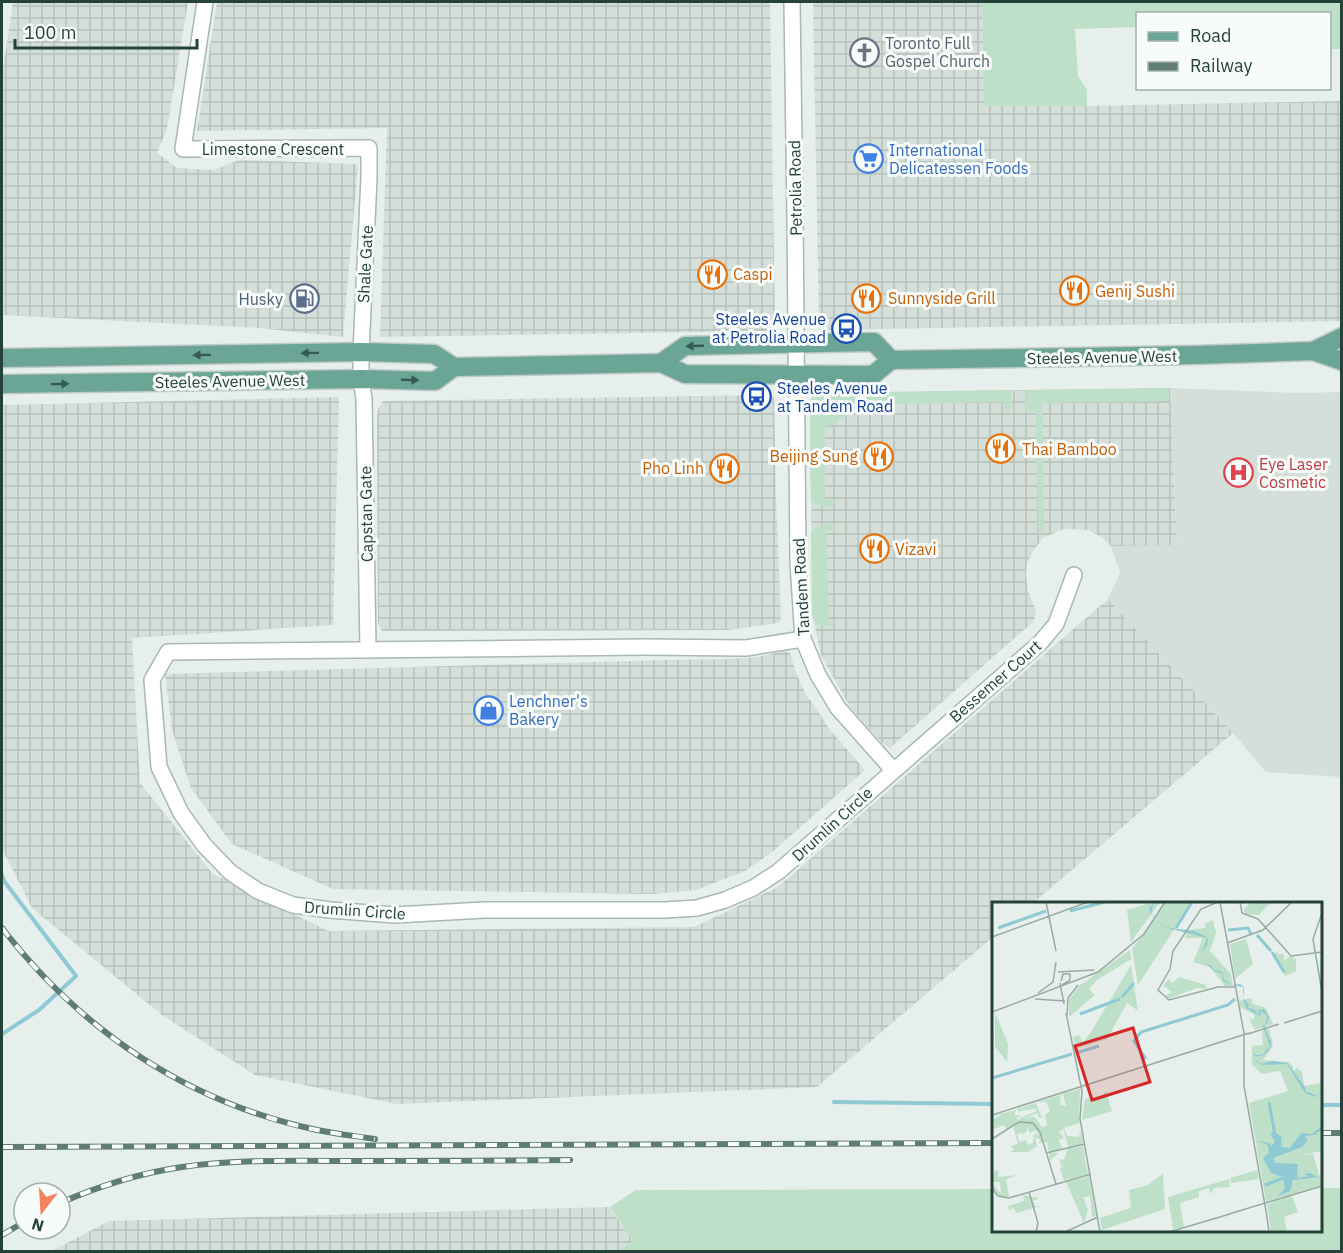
<svg xmlns="http://www.w3.org/2000/svg" width="1343" height="1253" font-family="'IBM Plex Sans',sans-serif">
  <defs>
    <pattern id="industrial-grid" width="8" height="8" patternUnits="userSpaceOnUse" patternTransform="scale(1.5)"><rect width="8" height="8" fill="#d4dfda"/><path d="M0 4h8M4 0v8" fill="none" stroke="#b6c1bc"/></pattern>
  </defs>
  <rect width="100%" height="100%" fill="#e6efeb"/>
  <polygon fill="#d4dfda" points="1170,388 1297,393 1341,392 1341,777 1266,772 1233,733 1108,599 1120,573 1111,546 1177,545"/>
  <g fill="url(#industrial-grid)">
    <polygon points="13,2 188,2 167,129 157,153 177,168 214,170 239,160 358,164 343,337 259,328 2,315 2,76"/>
    <polygon points="217,2 770,2 775,328 772,331 380,337 387,128 197,131"/>
    <polygon points="813,2 982,2 985,106 1087,106 1341,101 1341,321 823,330 819,326"/>
    <polygon points="1170,388 1177,545 1111,546 1101,537 1088,530 1064,529 1043,538 1033,551 1027,563 1026,575 1028,591 1036,611 1034,621 890,748 883,744 850,707 821,655 812,614 810,406 811,399 815,393"/>
    <polygon points="771,395 774,397 776,498 781,619 778,623 728,630 382,631 378,623 377,419 378,409 383,401"/>
    <polygon points="339,397 333,625 132,638 140,783 213,874 328,931 694,927 778,887 1108,599 1233,733 1033,903 994,904 993,937 817,1087 397,1104 255,1075 162,1015 32,908 2,849 2,405"/>
    <polygon points="784,651 790,653 796,673 805,693 821,716 830,730 864,769 863,772 772,852 745,871 696,890 652,894 333,889 232,844 191,788 172,730 165,674 666,660 730,659 759,657"/>
    <polygon points="609,1207 633,1241 617,1252 50,1252 109,1221"/>
  </g>
  <g fill="#bfe0c8">
    <polygon points="982,2 1341,2 1341,49 1330,49 1330,14 1138,14 1137,27 1075,29 1078,76 1087,90 1087,106 984,106"/>
    <polygon points="1169,388 1169,401 1042,403 1044,528 1038,535 1036,412 1025,412 1025,399 1026,390"/>
    <path d="M 1009,390 C 1013,397 1014,408 1007,413 L 1005,411 L 1004,402 L 846,405 L 846,416 L 840,419 L 835,425 L 825,426 L 825,500 L 836,500 C 833,512 818,506 811,500 L 810,406 L 811,399 L 815,393 Z"/>
    <polygon points="829,523 834,525 837,530 826,531 829,623 838,623 824,627 815,623 812,614 811,532 822,524"/>
    <polygon points="1321,1188 1341,1188 1341,1251 617,1251 633,1241 610,1207 636,1190 993,1189 994,1230 1320,1230"/>
  </g>
  <g fill="none" stroke-linecap="round" stroke-linejoin="round">
    <g stroke="#8ec9d4" stroke-width="4">
      <polyline points="2,875 4,881 76,976 39,1010 2,1034"/>
      <polyline points="834,1102 994,1104"/>
      <polyline points="1320,1105 1342,1105"/>
    </g>
    <defs>
      <g id="minor">
        <polyline points="205,2 183,149 369,148 369,178 361,352 361,379 364,399 368,650"/>
        <polyline points="792,2 795,215 798,563 803,639 818,675 838,708 893,770"/>
        <polyline points="803,639 746,648 644,647 168,652 152,680 159,767 181,813 204,845 230,872 258,891 293,905 330,910 395,915 484,910 665,910 697,908 725,900 753,888 778,872 1040,643 1056,624 1074,575"/>
      </g>
      <g id="major">
        <polyline points="1313,351 1342,337"/>
        <polyline points="2,358 361,352 434,354 454,367 661,363 685,374 873,375 891,360 1195,355 1313,351 1342,361"/>
        <polyline points="661,363 685,346 874,342 891,360"/>
        <polyline points="2,384 361,379 435,381 454,367"/>
      </g>
    </defs>
    <use href="#minor" stroke="#a8b8b2" stroke-width="18"/>
    <use href="#major" stroke="#c2cac8" stroke-width="21"/>
    <use href="#minor" stroke="#fff" stroke-width="15"/>
    <use href="#major" stroke="#6aa596" stroke-width="18"/>
    <defs>
      <g id="rail">
        <path d="M 2,928 C 82,1031 188,1103 317,1130 C 336,1134 356,1136 375,1139"/>
        <polyline points="1320,1133 1342,1133"/>
        <polyline points="2,1147 994,1143"/>
        <path d="M 60,1203 C 99,1186 140,1173 182,1167 C 239,1159 298,1161 356,1161 C 427,1161 499,1161 570,1160"/>
        <polyline points="2,1235 24,1222"/>
      </g>
    </defs>
    <use href="#rail" stroke="#5f7d75" stroke-width="6"/>
    <use href="#rail" stroke="#f7fbf9" stroke-width="4" stroke-dasharray="11" stroke-linecap="butt"/>
  </g>
  <defs><path id="oneway-solid" d="M-6-.8H1V-3.2L6.5 0L1 3.2V.8H-6Z" transform="scale(1.5)"/></defs>
  <g fill="#365b51">
    <use href="#oneway-solid" transform="translate(695 346) rotate(178)"/>
    <use href="#oneway-solid" transform="translate(310 353) rotate(179)"/>
    <use href="#oneway-solid" transform="translate(202 355) rotate(179)"/>
    <use href="#oneway-solid" transform="translate(410 380) rotate(2)"/>
    <use href="#oneway-solid" transform="translate(60 384) rotate(-1)"/>
  </g>
  <defs>
    <symbol id="church-ring" viewBox="-11 -11 22 22"><circle r="9.5" fill="#f7fbf9" stroke="#6b7280" stroke-width="1.5"/><path d="M-1.2-6h2.4v3.5h3.3v2.4h-3.3V6h-2.4V-.1h-3.3v-2.4h3.3Z" fill="#6b7280"/></symbol>
    <symbol id="supermarket-ring" viewBox="-11 -11 22 22"><circle r="9.5" fill="#f7fbf9" stroke="#3f7fe0" stroke-width="1.5"/><path d="M-6-5.5h2.5l.6 2H6L4.5 2H-2.5L-4.4-4H-6ZM-1.5 3.2a1.3 1.3 0 1 0 .1 0ZM3 3.2a1.3 1.3 0 1 0 .1 0Z" fill="#3f7fe0"/></symbol>
    <symbol id="restaurant-ring" viewBox="-11 -11 22 22"><circle r="9.5" fill="#f7fbf9" stroke="#e8710a" stroke-width="1.5"/><path d="M-5-6h1v4h1v-4h1v4h1v-4h1v5L-1.5 .5V6h-2V.5L-5-1ZM5-6V6H3V1.5H1.5Q1.5-4 5-6Z" fill="#e8710a"/></symbol>
    <symbol id="fuel-ring" viewBox="-11 -11 22 22"><circle r="9.5" fill="#f7fbf9" stroke="#5c6f8a" stroke-width="1.5"/><path d="M-5.5-6h7V0h2V4h1.3V-2.5L3-4.5l.8-.8L6-3V5H2.5V1h-1V6h-7ZM-4.2-4.7v3.2H.2V-4.7Z" fill="#5c6f8a"/></symbol>
    <symbol id="bus-ring" viewBox="-11 -11 22 22"><circle r="9.5" fill="#f7fbf9" stroke="#1a4fb4" stroke-width="1.5"/><path d="M-5-6H5V4H4V6H2V4H-2V6H-4V4H-5ZM-3.5-4V0h7V-4ZM-3.5 1.2v1.5H-2V1.2ZM2 1.2v1.5H3.5V1.2Z" fill="#1a4fb4"/></symbol>
    <symbol id="hospital-ring" viewBox="-11 -11 22 22"><circle r="9.5" fill="#f7fbf9" stroke="#e0444e" stroke-width="1.5"/><path d="M-5-5h3v3.5h4V-5h3V5h-3V1.5h-4V5h-3Z" fill="#e0444e"/></symbol>
    <symbol id="shop-ring" viewBox="-11 -11 22 22"><circle r="9.5" fill="#f7fbf9" stroke="#3f7fe0" stroke-width="1.5"/><path d="M-5-2.5h2.3a2.7 3.5 0 0 1 5.4 0H5L5.5 6h-11ZM-1.5-2.5h3a1.5 2.3 0 0 0-3 0Z" fill="#3f7fe0"/></symbol>
  </defs>
  <g fill-rule="evenodd">
    <use href="#church-ring" x="848" y="36" width="33" height="33"/>
    <use href="#supermarket-ring" x="852" y="142" width="33" height="33"/>
    <use href="#restaurant-ring" x="696" y="258" width="33" height="33"/>
    <use href="#restaurant-ring" x="1058" y="274" width="33" height="33"/>
    <use href="#restaurant-ring" x="850" y="282" width="33" height="33"/>
    <use href="#fuel-ring" x="288" y="282" width="33" height="33"/>
    <use href="#bus-ring" x="830" y="312" width="33" height="33"/>
    <use href="#bus-ring" x="740" y="380" width="33" height="33"/>
    <use href="#restaurant-ring" x="984" y="432" width="33" height="33"/>
    <use href="#restaurant-ring" x="862" y="440" width="33" height="33"/>
    <use href="#restaurant-ring" x="708" y="452" width="33" height="33"/>
    <use href="#hospital-ring" x="1222" y="456" width="33" height="33"/>
    <use href="#restaurant-ring" x="858" y="532" width="33" height="33"/>
    <use href="#shop-ring" x="472" y="694" width="33" height="33"/>
  </g>
  <g text-anchor="middle" stroke-width="6" stroke-linejoin="round" paint-order="stroke">
    <g font-size="16" fill="#5b616d" stroke="#f7fbf9" text-anchor="start">
      <text x="885" y="49">Toronto Full<tspan x="885" dy="18">Gospel Church</tspan></text>
    </g>
    <g font-size="16" fill="#24423a" stroke="#f7fbf9">
      <text x="273" y="155">Limestone Crescent</text>
      <text transform="translate(795 188) rotate(-91)" y="6">Petrolia Road</text>
      <text transform="translate(365 264) rotate(-87)" y="6">Shale Gate</text>
      <text transform="translate(1102 357) rotate(-1)" y="6">Steeles Avenue West</text>
      <text transform="translate(230 381) rotate(-1)" y="6">Steeles Avenue West</text>
      <text transform="translate(366 514) rotate(-91)" y="6">Capstan Gate</text>
      <text transform="translate(801 587) rotate(-93)" y="6">Tandem Road</text>
      <text transform="translate(995 681) rotate(-41)" y="6">Bessemer Court</text>
      <text transform="translate(832 824) rotate(-42)" y="6">Drumlin Circle</text>
      <text transform="translate(355 910) rotate(4)" y="6">Drumlin Circle</text>
    </g>
    <g font-size="16" fill="#366cbe" stroke="#f7fbf9" text-anchor="start">
      <text x="889" y="156">International<tspan x="889" dy="18">Delicatessen Foods</tspan></text>
      <text x="509" y="707">Lenchner's<tspan x="509" dy="18">Bakery</tspan></text>
    </g>
    <g font-size="16" fill="#c56008" stroke="#f7fbf9" text-anchor="start">
      <text x="733" y="280">Caspi</text>
      <text x="1095" y="297">Genij Sushi</text>
      <text x="888" y="304">Sunnyside Grill</text>
      <text x="1022" y="455">Thai Bamboo</text>
      <text x="858" y="462" text-anchor="end">Beijing Sung</text>
      <text x="704" y="474" text-anchor="end">Pho Linh</text>
      <text x="895" y="555">Vizavi</text>
    </g>
    <g font-size="16" fill="#4e5e75" stroke="#f7fbf9" text-anchor="end">
      <text x="283" y="305">Husky</text>
    </g>
    <g font-size="16" fill="#164399" stroke="#f7fbf9" text-anchor="end">
      <text x="826" y="325">Steeles Avenue<tspan x="826" dy="18">at Petrolia Road</tspan></text>
      <text x="777" y="394" text-anchor="start">Steeles Avenue<tspan x="777" dy="18">at Tandem Road</tspan></text>
    </g>
    <g font-size="16" fill="#be3a42" stroke="#f7fbf9" text-anchor="start">
      <text x="1259" y="470">Eye Laser<tspan x="1259" dy="18">Cosmetic</tspan></text>
    </g>
  </g>
  <g transform="translate(992 902)">
    <rect width="330" height="330" fill="#e6efeb"/>
    <path d="M 174,0 L 200,0 L 146,83 L 140,47 ZM 138,48 L 139,57 L 105,78 L 97,87 L 103,93 L 77,115 L 77,98 L 87,84 ZM 139,63 L 146,109 L 135,101 L 115,137 L 83,147 L 81,135 L 88,133 L 90,141 L 99,130 ZM 3,110 L 16,142 L 15,160 L 3,145 ZM 88,187 L 87,221 L 72,226 L 75,234 L 86,235 L 89,230 L 91,241 L 79,247 L 91,244 L 93,254 L 74,259 L 78,276 L 72,279 L 68,267 L 72,263 L 69,264 L 67,255 L 69,259 L 73,256 L 76,244 L 70,222 L 71,228 L 67,230 L 72,236 L 67,238 L 70,247 L 57,250 L 67,251 L 58,258 L 55,240 L 47,241 L 48,237 L 43,236 L 45,244 L 36,250 L 18,250 L 22,248 L 19,244 L 26,242 L 21,224 L 3,235 L 14,227 L 12,223 L 0,228 L 0,217 L 11,213 L 0,214 L 24,208 L 22,213 L 30,214 L 24,216 L 26,218 L 30,215 L 45,209 L 43,206 L 29,210 L 42,203 L 27,210 L 25,207 L 44,201 L 49,214 L 52,214 L 47,216 L 45,211 L 31,217 L 42,214 L 50,225 L 55,224 L 53,213 L 58,209 L 54,200 L 45,200 L 69,193 L 68,203 L 74,204 L 71,192 ZM 36,224 L 37,231 L 44,228 L 46,233 L 42,232 L 41,241 L 36,243 L 34,238 L 27,240 L 25,232 L 34,231 ZM 114,189 L 120,209 L 90,218 L 93,197 L 111,193 ZM 7,268 L 6,275 L 26,273 L 14,277 L 17,295 L 8,294 L 0,285 L 0,281 L 9,292 L 8,280 L 0,280 L 0,270 ZM 265,268 L 267,277 L 239,281 L 238,276 ZM 171,271 L 173,307 L 110,328 L 108,316 L 139,306 L 137,288 L 156,283 ZM 97,274 L 104,314 L 100,315 L 98,294 L 91,295 L 96,308 L 92,321 L 74,280 ZM 237,277 L 238,285 L 223,286 L 218,292 L 217,286 L 207,289 L 207,295 L 188,301 L 192,325 L 181,327 L 176,295 ZM 45,290 L 46,297 L 41,299 L 43,304 L 49,304 L 24,311 L 22,306 L 17,308 L 16,304 L 32,299 L 31,293 L 46,296 Z" fill="#bfe0c8" fill-rule="evenodd"/>
    <path d="M 92,254 L 96,272 L 78,277 L 73,259 Z" fill="#bfe0c8"/>
    <path d="M 330,235 L 330,249 L 299,255 L 302,250 Z" fill="#bfe0c8"/>
    <path d="M 161,0 L 168,0 L 139,40 L 135,8 ZM 260,0 L 275,0 L 277,2 L 267,13 L 253,12 L 252,7 ZM 221,18 L 224,31 L 218,49 L 239,72 L 241,84 L 233,84 L 218,65 L 201,60 L 211,36 L 193,36 L 196,28 L 214,26 L 212,22 ZM 254,37 L 261,62 L 243,77 L 238,42 ZM 287,48 L 285,52 L 292,52 L 292,59 L 298,54 L 304,57 L 304,69 L 293,74 L 283,57 L 282,53 ZM 187,75 L 214,83 L 215,87 L 205,86 L 176,97 L 174,93 L 180,90 L 171,84 L 176,77 L 181,81 ZM 259,96 L 261,102 L 274,106 L 281,122 L 263,128 L 257,116 L 261,118 L 263,113 L 248,105 L 247,99 ZM 277,127 L 281,144 L 271,158 L 296,160 L 301,164 L 301,169 L 305,166 L 310,170 L 312,184 L 330,181 L 330,235 L 299,254 L 321,252 L 330,283 L 274,300 L 257,201 L 296,189 L 288,169 L 270,172 L 260,163 L 260,144 L 271,143 L 270,129 ZM 300,294 L 306,310 L 292,315 L 295,329 L 279,330 L 275,302 Z" fill="#bfe0c8"/>
    <path d="M 162,0 L 159,11 L 171,25 L 202,29 L 215,35 L 216,38 L 215,43 L 210,50 L 213,61 L 219,64 L 222,68 L 228,69 L 230,71 L 232,78 L 235,79 L 240,83 L 248,82 L 251,84 L 252,88 L 251,96 L 257,103 L 256,106 L 262,107 L 267,114 L 266,109 L 267,108 L 272,107 L 277,115 L 275,121 L 270,122 L 273,124 L 277,137 L 279,137 L 279,144 L 276,149 L 270,154 L 262,154 L 263,158 L 270,162 L 280,159 L 295,161 L 313,185 L 314,191 L 317,190 L 324,194 L 330,187 L 324,195 L 313,191 L 295,162 L 270,163 L 263,159 L 262,153 L 270,153 L 278,144 L 270,122 L 274,121 L 275,114 L 268,108 L 269,113 L 267,114 L 254,106 L 251,96 L 251,85 L 240,83 L 231,79 L 229,71 L 222,69 L 213,61 L 210,50 L 215,36 L 172,25 L 159,12 L 156,3 L 158,6 ZM 330,224 L 329,229 L 323,232 L 329,232 L 313,234 L 316,238 L 310,245 L 281,256 L 284,261 L 306,262 L 305,276 L 317,274 L 312,272 L 317,271 L 327,275 L 330,279 L 326,275 L 301,278 L 298,289 L 286,294 L 293,286 L 291,275 L 279,271 L 271,256 L 277,251 L 276,243 L 265,239 L 278,241 L 279,245 L 283,240 L 279,233 L 280,230 L 289,234 L 290,245 L 298,246 L 309,231 L 320,232 Z" fill="#8ec9d4"/>
    <path fill="none" stroke="#8ec9d4" stroke-width="3" d="M 78,9 L 113,0M 6,26 L 54,9M 184,26 L 200,0M 236,28 L 256,26 L 259,32M 265,33 L 279,49M 280,50 L 292,70M 130,95 L 142,81M 88,112 L 128,97M 84,151 L 107,144M 154,157 L 142,139 L 149,130 L 236,103 L 243,97M 0,176 L 80,152M 277,200 L 283,233M 273,283 L 291,276"/>
    <path fill="none" stroke="#98aaa4" stroke-width="1.5" d="M 54,0 L 64,49M 226,0 L 209,7 L 181,49 L 178,67 L 166,88 L 177,98 L 226,85 L 244,85M 228,0 L 252,131 L 252,184 L 274,309M 248,0 L 250,11 L 266,17 L 299,54 L 330,50M 330,11 L 321,37 L 330,90M 0,35 L 96,0M 235,41 L 271,28 L 300,0M 66,70 L 102,68M 69,79 L 71,72 L 78,72 L 78,78 L 70,83M 68,81 L 72,102M 46,91 L 61,80 L 64,60M 43,97 L 73,99M 0,110 L 106,70 L 152,32 L 173,0M 74,111 L 90,189 L 88,217 L 108,330M 75,113 L 76,96 L 86,83M 292,121 L 330,109M 256,132 L 287,122M 0,213 L 257,131M 0,237 L 27,220 L 41,221 L 48,230 L 64,282M 54,251 L 93,242M 0,286 L 6,294 L 17,296 L 99,272M 37,290 L 46,321 L 44,330M 274,308 L 277,330M 237,312 L 330,284M 73,330 L 106,315M 177,330 L 238,312"/>
    <path fill="#d62828" fill-opacity="0.15" stroke="#d62828" stroke-width="3" d="M 141,126 L 158,180 L 100,198 L 83,144 Z"/>
    <rect width="330" height="330" fill="none" stroke="#24423a" stroke-width="3"/>
  </g>
  <rect width="1343" height="1253" fill="none" stroke="#24423a" stroke-width="6"/>
  <rect x="1136" y="12" width="195" height="78" fill="#f7fbf9" stroke="#a3b1ad" stroke-width="1.5"/>
  <rect x="1148" y="32" width="30" height="9" fill="#6aa596" stroke="#a3b1ad" stroke-width="1.5"/>
  <text x="1190" y="42" font-size="18" fill="#24423a">Road</text>
  <rect x="1148" y="62" width="30" height="9" fill="#5f7d75" stroke="#a3b1ad" stroke-width="1.5"/>
  <text x="1190" y="72" font-size="18" fill="#24423a">Railway</text>
  <g transform="translate(42 1211) rotate(197)"><circle r="28" fill="#f7fbf9" stroke="#a3b1ad" stroke-width="1.5"/>
  <path d="M0-4.5L10 22L0 15L-10 22Z" fill="#f4845f"/>
  <text y="-9" font-size="16" font-weight="bold" text-anchor="middle" fill="#24423a">N</text>
  </g>
  <path d="M15 39v9h182v-9" fill="none" stroke="#24423a" stroke-width="3"/>
  <text x="24" y="39" font-size="18" fill="#24423a" stroke="#f7fbf9" stroke-width="4.5" paint-order="stroke">100 m</text>
</svg>
